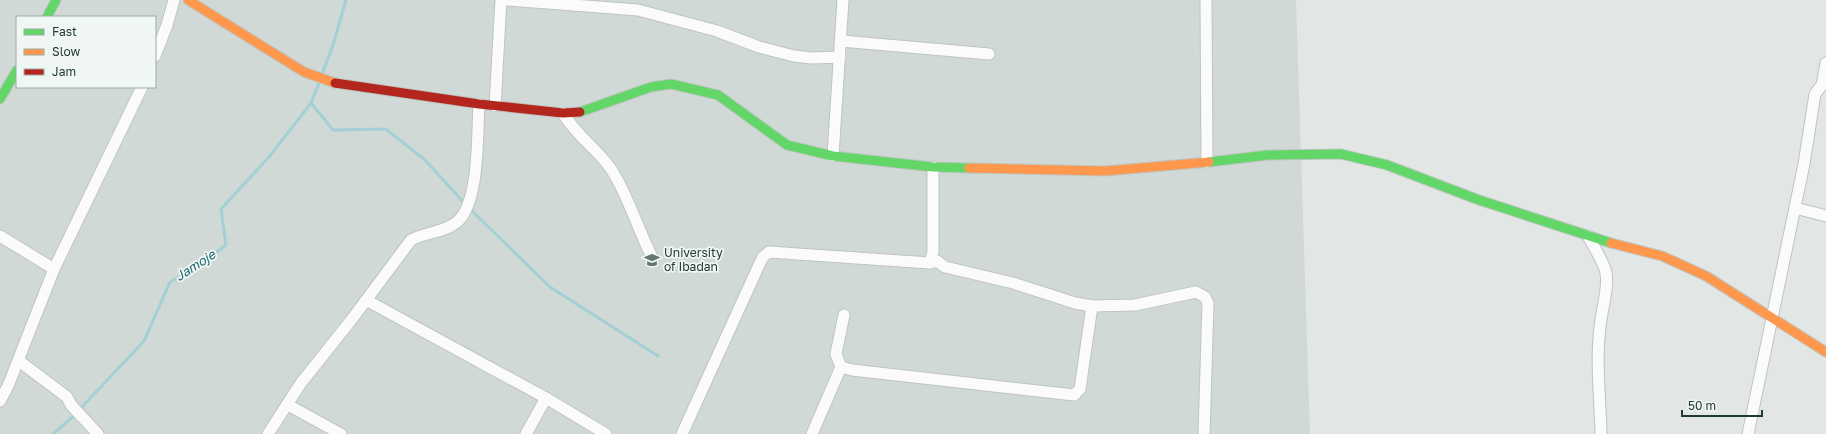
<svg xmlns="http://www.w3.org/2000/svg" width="1826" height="434" font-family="'Golos Text',sans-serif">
  <rect width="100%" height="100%" fill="#e2e7e5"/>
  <path fill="#d0d9d5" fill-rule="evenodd" d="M 0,0 L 1296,0 L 1310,434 L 0,434 ZM 17,17 L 155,17 L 155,87 L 17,87 Z"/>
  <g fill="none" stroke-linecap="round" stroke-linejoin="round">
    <g stroke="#a3d0d5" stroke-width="3">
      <polyline points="322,74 333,45 346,0"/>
      <polyline points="311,103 333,130 386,129 425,160 466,205"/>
      <polyline points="470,209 550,287 658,356"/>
      <polyline points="79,410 144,341 170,282 198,266 226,245 221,209 269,157 311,103 319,83"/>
      <polyline points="53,434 76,414"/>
    </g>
    <defs>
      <g id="street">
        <polyline points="507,0 638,10 717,31 759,47 794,56 812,58 840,57"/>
        <polyline points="1206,0 1207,162"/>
        <polyline points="841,41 989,54"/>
        <polyline points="155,56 167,25 174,0"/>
        <polyline points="495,106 501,0"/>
        <path d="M 563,113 C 575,135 597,148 611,169 C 628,195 637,227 651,255"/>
        <polyline points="833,156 843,0"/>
        <polyline points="933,167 933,252 930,263 937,261 945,267 1013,283 1075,303 1092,306 1135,305 1196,292 1205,297 1208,303 1204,434"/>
        <polyline points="1795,208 1826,216"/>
        <polyline points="0,236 54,269"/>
        <path d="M 1588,236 C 1594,247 1601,258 1605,269 C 1609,280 1605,297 1603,308 C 1594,352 1600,390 1601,434"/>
        <polyline points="366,300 546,398 606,434"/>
        <polyline points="844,315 836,354 841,367 852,370 1074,395 1080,389 1092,306"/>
        <polyline points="19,361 67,397 71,405 98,434"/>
        <polyline points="0,401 8,386 54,269 142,87"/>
        <polyline points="288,405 341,434"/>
        <path d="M 268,434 L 301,383 L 352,319 L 411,240 C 425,232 444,233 457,222 C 480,202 477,134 479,104"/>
        <polyline points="526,434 546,398"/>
        <polyline points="682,434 759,265 763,257 769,252 930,263"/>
        <polyline points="812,434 841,367"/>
        <polyline points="1748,434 1804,164 1815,94 1822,85 1826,63"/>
      </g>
      <g id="fast">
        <polyline points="47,17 56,0"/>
        <polyline points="0,99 17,70"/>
        <polyline points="580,112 651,87 671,84 718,95 787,145 833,156 933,167 969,168"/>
        <polyline points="1209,162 1268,155 1341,154 1387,165 1479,200 1611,243"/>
      </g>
      <g id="slow">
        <polyline points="188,0 304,72 335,83"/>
        <polyline points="969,168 1105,171 1209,162"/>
        <polyline points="1611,243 1662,256 1706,276 1826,352"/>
      </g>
      <polyline id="jam" points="335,83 479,104 563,113 580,112"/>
    </defs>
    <use href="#street" stroke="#bfc4c2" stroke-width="13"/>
    <use href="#fast" stroke="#bec5c2" stroke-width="11"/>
    <use href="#slow" stroke="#bec5c2" stroke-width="11"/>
    <use href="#jam" stroke="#bec5c2" stroke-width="11"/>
    <use href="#street" stroke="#fbfbfb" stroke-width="11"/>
    <use href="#fast" stroke="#63d668" stroke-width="9"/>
    <use href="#slow" stroke="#ff974d" stroke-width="9"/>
    <use href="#jam" stroke="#b3261e" stroke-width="9"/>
  </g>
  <defs>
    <symbol id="university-bare" viewBox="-9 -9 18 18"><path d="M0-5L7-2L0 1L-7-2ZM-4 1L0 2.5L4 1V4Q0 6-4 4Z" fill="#657771" stroke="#f0f7f3" stroke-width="2.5" paint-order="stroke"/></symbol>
  </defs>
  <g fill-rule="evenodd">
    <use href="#university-bare" x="641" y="249" width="22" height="22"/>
  </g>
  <g text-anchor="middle" stroke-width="3.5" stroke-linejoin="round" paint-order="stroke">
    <g font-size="12" fill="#213a32" stroke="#f0f7f3" text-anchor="start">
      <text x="664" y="257">University<tspan x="664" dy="14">of Ibadan</tspan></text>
    </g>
    <g font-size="13" font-style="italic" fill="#1d6874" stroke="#f0f7f3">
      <text transform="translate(195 265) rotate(-33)" y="5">Jamoje</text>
    </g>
  </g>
  <rect x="16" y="16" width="140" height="72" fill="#f0f7f3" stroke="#9daba6"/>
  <rect x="24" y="29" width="20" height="6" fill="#63d668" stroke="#9daba6"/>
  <text x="52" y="36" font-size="12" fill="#213a32">Fast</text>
  <rect x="24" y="49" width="20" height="6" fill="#ff974d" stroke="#9daba6"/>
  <text x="52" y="56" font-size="12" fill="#213a32">Slow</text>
  <rect x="24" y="69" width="20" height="6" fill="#b3261e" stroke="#9daba6"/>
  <text x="52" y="76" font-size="12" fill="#213a32">Jam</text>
  <path d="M1682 410v6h80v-6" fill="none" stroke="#213a32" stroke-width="2"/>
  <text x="1688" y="410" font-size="12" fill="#213a32" stroke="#f0f7f3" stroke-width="3" paint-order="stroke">50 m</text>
</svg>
